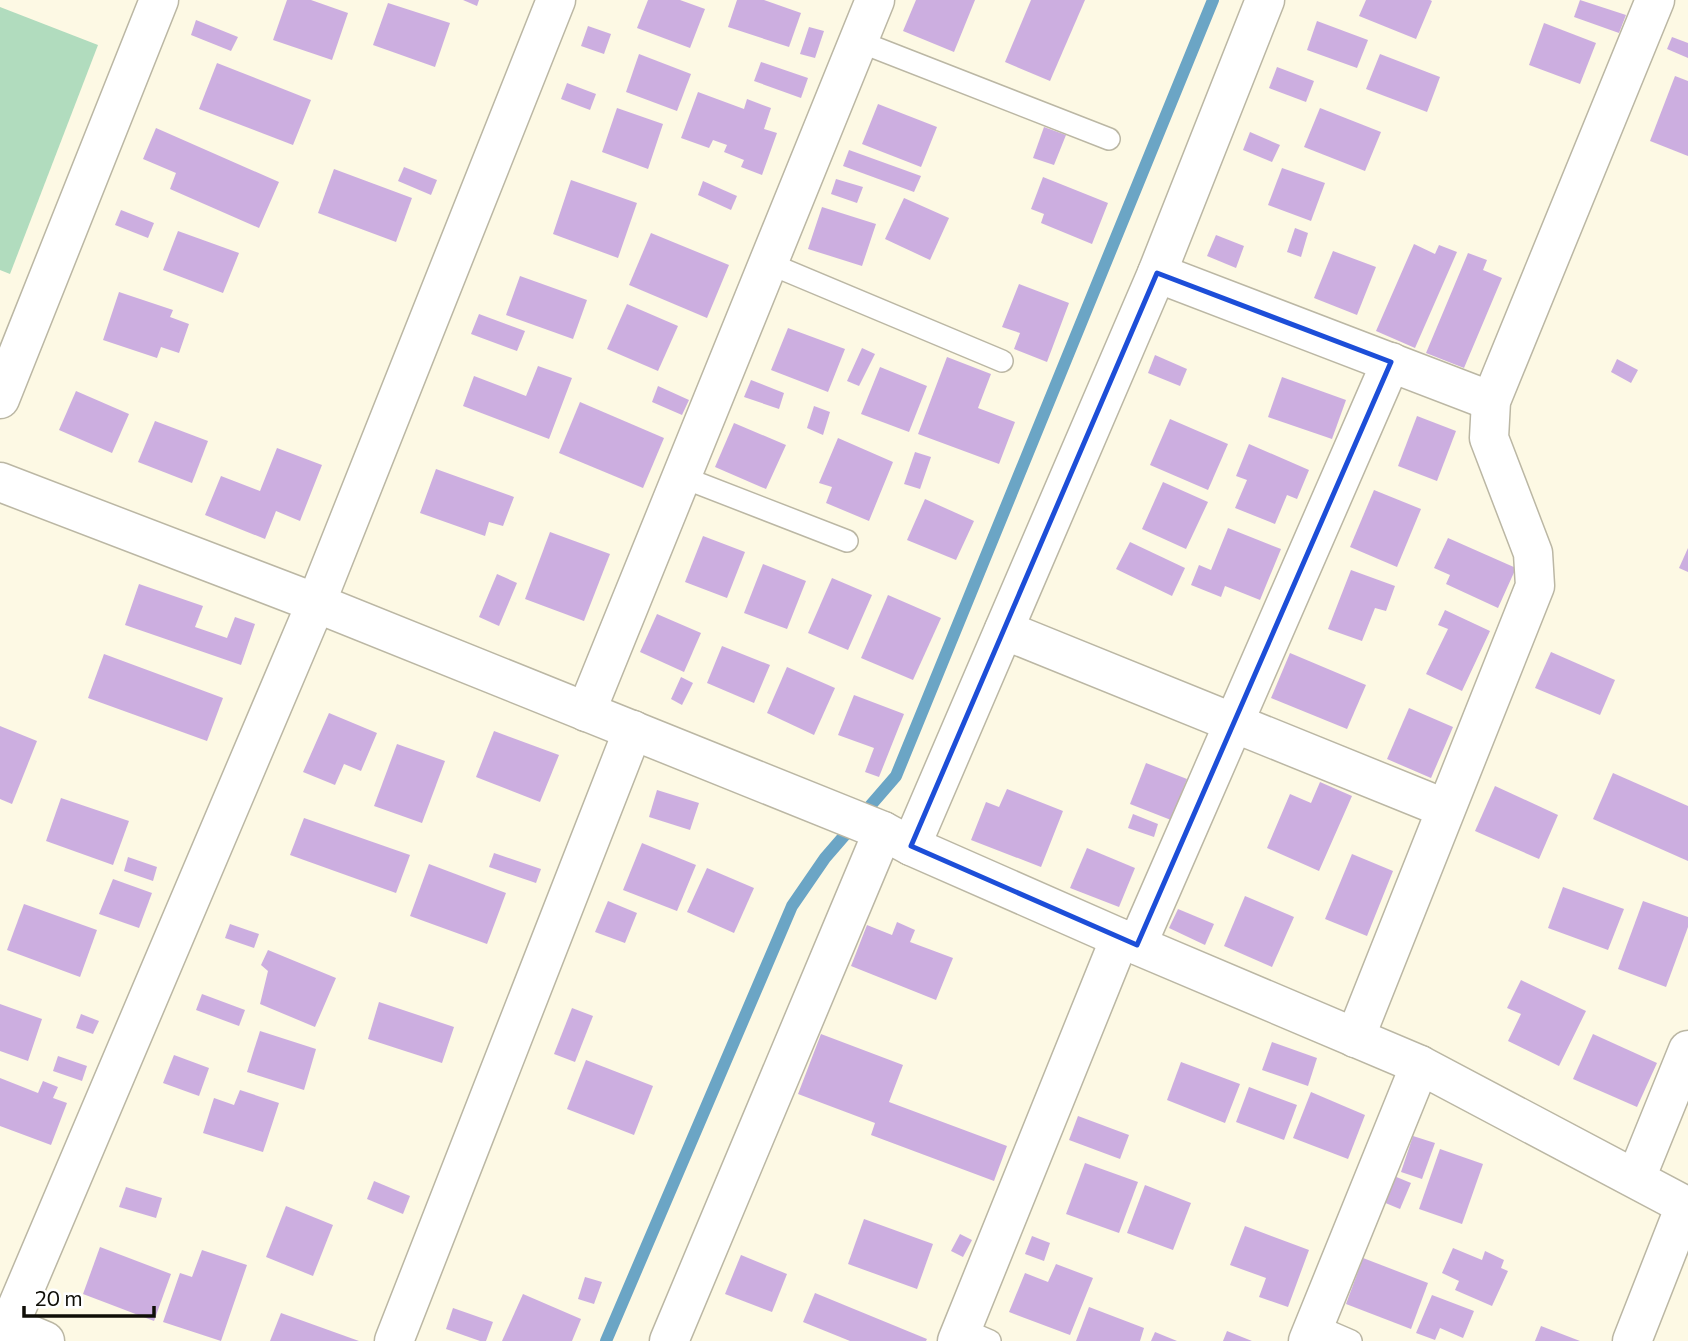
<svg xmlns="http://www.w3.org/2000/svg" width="1688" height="1341" font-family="Commissioner,sans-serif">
  <rect width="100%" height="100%" fill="#fdf9e4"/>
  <polygon fill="#b1dcbe" points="0,7 98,45 10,274 0,270"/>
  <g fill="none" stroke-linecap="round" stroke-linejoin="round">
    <polyline stroke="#6ba5c5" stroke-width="12" points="606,1341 792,906 825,858 896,776 1213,0"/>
  </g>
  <g fill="#ccaee0">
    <polygon points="287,0 311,0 348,13 332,60 273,40"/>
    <polygon points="463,0 479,0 477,6"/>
    <polygon points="648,0 680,0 705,9 690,48 637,28"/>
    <polygon points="737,0 764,0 801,13 789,47 728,27"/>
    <polygon points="916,0 975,0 954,52 903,31"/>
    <polygon points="1031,0 1085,0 1050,81 1005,62"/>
    <polygon points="1366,0 1430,0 1432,1 1416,39 1359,16"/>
    <polygon points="1580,0 1626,15 1619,33 1574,17"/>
    <polygon points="388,3 450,23 435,67 373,45"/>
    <polygon points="196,20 238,37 231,51 191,35"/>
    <polygon points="1317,21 1368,40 1357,68 1307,50"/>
    <polygon points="1544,23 1596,43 1580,84 1529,65"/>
    <polygon points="588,26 611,34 604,54 581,46"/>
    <polygon points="809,27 824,31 815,58 800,54"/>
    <polygon points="1672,37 1688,43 1688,58 1667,49"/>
    <polygon points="639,54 691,74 677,111 626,92"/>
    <polygon points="1380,54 1440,77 1427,112 1366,89"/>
    <polygon points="761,62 808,78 801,98 754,81"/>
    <polygon points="217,63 311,100 293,145 199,109"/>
    <polygon points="1277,67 1314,81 1306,102 1269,88"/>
    <polygon points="1675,76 1688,81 1688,156 1650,141"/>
    <polygon points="567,83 596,94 590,110 561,99"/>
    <polygon points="698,92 744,109 747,99 771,108 764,129 777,133 762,175 741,167 744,160 724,152 727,145 713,140 709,148 681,138"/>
    <polygon points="878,104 937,127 921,167 862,144"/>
    <polygon points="617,108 663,124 648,169 602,152"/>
    <polygon points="1320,108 1381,132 1365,171 1304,147"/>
    <polygon points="1044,127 1066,135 1054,165 1033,158"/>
    <polygon points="156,128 279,182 259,228 170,189 176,173 143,159"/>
    <polygon points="1250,132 1280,145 1272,162 1243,150"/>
    <polygon points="849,150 921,176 914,192 843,166"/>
    <polygon points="404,167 437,180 431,195 398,181"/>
    <polygon points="1282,168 1325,183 1311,221 1268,205"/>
    <polygon points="334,169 412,198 396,242 318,213"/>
    <polygon points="1043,177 1108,203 1092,244 1041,223 1044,214 1031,209"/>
    <polygon points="836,179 863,187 857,203 831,194"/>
    <polygon points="571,180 637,203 618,258 553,234"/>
    <polygon points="703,181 737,196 731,210 698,195"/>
    <polygon points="904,198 949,218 930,260 885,239"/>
    <polygon points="822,207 876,224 862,266 808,249"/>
    <polygon points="121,210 154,223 148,238 115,225"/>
    <polygon points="1295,228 1308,233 1301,257 1287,252"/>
    <polygon points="178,231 239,253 223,293 163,270"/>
    <polygon points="651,233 729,265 707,318 629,285"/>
    <polygon points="1216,235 1244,246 1236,268 1207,256"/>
    <polygon points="1414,244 1435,254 1439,245 1457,252 1415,348 1376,331"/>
    <polygon points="1333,251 1376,267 1357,315 1314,298"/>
    <polygon points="1468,253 1487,260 1483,270 1502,278 1464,368 1426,353"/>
    <polygon points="520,276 587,300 573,339 506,315"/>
    <polygon points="1019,284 1069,303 1047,362 1014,349 1020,333 1002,327"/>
    <polygon points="119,292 173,310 170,317 189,324 179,353 161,347 157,358 103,340"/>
    <polygon points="627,304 678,326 658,371 607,349"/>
    <polygon points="479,314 525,331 517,351 471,334"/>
    <polygon points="788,328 845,349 828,392 771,370"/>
    <polygon points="862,348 875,354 859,386 847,381"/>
    <polygon points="1155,355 1187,369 1180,386 1148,373"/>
    <polygon points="947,357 991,374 978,408 1015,422 999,464 918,434"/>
    <polygon points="1617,359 1638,370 1631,383 1611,372"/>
    <polygon points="538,366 572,378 549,439 463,406 474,376 526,396"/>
    <polygon points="880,367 927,386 909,432 861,414"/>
    <polygon points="1282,377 1346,400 1332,439 1268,417"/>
    <polygon points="751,380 784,393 779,409 744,397"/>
    <polygon points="658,386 689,400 682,415 652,402"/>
    <polygon points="76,391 129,414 112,453 59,430"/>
    <polygon points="580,402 664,438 643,488 559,453"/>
    <polygon points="814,406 830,412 823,435 807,428"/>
    <polygon points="1417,416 1456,431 1437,481 1398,466"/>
    <polygon points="1170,419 1228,444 1208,490 1150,465"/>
    <polygon points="155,421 208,441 192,483 138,462"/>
    <polygon points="734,423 786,445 766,489 715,467"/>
    <polygon points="838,438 893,462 869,521 826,503 832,487 819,483"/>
    <polygon points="1249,444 1309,470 1297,499 1287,495 1275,524 1235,508 1247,480 1236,476"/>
    <polygon points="277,448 322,465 300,521 276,511 265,539 205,515 221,476 260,491"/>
    <polygon points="915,452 931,457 920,489 904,484"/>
    <polygon points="436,469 514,497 503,526 489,522 485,536 420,513"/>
    <polygon points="1163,482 1208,502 1186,549 1142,529"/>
    <polygon points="1374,490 1421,509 1397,567 1350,547"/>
    <polygon points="925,499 974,521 956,560 907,540"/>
    <polygon points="1228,528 1281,549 1260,600 1225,586 1221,597 1191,585 1199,565 1211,570"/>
    <polygon points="550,532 610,554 584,621 525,599"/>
    <polygon points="703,536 745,552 727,598 685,582"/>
    <polygon points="1448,538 1516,568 1498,608 1446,584 1450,575 1434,568"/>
    <polygon points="1130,542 1185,568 1172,596 1116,569"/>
    <polygon points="1688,548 1688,572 1679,568"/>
    <polygon points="763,564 806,581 787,629 744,613"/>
    <polygon points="1351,570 1395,586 1386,611 1375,608 1362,641 1328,629"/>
    <polygon points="497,574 517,583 499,626 479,617"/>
    <polygon points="832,578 872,595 848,650 808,633"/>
    <polygon points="139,584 203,606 195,627 227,638 235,617 255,624 241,665 125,625"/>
    <polygon points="888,595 941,618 913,680 861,658"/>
    <polygon points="1445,610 1490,631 1462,691 1426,674 1448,629 1438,625"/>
    <polygon points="657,614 701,633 684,672 640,652"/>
    <polygon points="722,646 770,665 754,703 707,683"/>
    <polygon points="1551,652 1615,680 1600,715 1535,688"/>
    <polygon points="1290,653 1366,685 1347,729 1271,698"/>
    <polygon points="104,654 223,698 207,741 88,698"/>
    <polygon points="787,667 835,688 814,735 767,713"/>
    <polygon points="681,677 693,683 682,705 671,699"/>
    <polygon points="854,695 904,714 879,777 865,772 874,748 838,735"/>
    <polygon points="1409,708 1453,727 1431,778 1387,759"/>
    <polygon points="329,713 377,733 361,771 344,764 335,785 303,772"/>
    <polygon points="0,726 37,741 12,804 0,799"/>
    <polygon points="494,731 559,755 540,802 476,777"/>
    <polygon points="397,744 445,761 422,823 374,806"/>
    <polygon points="1146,763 1187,779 1171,820 1130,804"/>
    <polygon points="1613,773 1688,806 1688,861 1593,819"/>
    <polygon points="1320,782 1352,796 1319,871 1267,848 1290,794 1311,803"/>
    <polygon points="1495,786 1558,815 1539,859 1475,831"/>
    <polygon points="1007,789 1063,811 1041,867 971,840 986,802 999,807"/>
    <polygon points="657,790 699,803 690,830 649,817"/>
    <polygon points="61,798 129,821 113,865 46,841"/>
    <polygon points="1133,814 1158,824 1154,837 1128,828"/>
    <polygon points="304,818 410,855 396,893 290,855"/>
    <polygon points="642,843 696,865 677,911 623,890"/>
    <polygon points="1087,848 1135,868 1119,907 1070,888"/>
    <polygon points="494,853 541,869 536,883 489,867"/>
    <polygon points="1352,854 1393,871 1367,936 1325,919"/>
    <polygon points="128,857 157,867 153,881 124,871"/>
    <polygon points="429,864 506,893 487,944 410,916"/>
    <polygon points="707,868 754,888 734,933 687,912"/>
    <polygon points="113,879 152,893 139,928 99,914"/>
    <polygon points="1563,887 1624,909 1608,950 1548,928"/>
    <polygon points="1245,896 1294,917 1272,967 1224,946"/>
    <polygon points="608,901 637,913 625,943 595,932"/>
    <polygon points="1643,901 1688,917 1688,927 1666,987 1618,969"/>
    <polygon points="24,904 97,930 80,977 7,950"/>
    <polygon points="1178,909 1214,924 1205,945 1169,928"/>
    <polygon points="897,922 915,930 910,942 953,958 936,1000 851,966 867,925 892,935"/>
    <polygon points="230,924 259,934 254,948 225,938"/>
    <polygon points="268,950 336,978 315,1027 260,1004 268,971 261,965"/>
    <polygon points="1521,980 1586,1011 1559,1066 1508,1041 1521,1014 1507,1008"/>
    <polygon points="202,994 245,1010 239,1026 196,1010"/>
    <polygon points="379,1002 454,1027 442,1063 368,1039"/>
    <polygon points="0,1004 42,1019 28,1061 0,1051"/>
    <polygon points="572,1008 593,1016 575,1062 554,1054"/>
    <polygon points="81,1014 99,1021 93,1034 76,1028"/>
    <polygon points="260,1031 316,1049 304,1090 247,1072"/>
    <polygon points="821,1034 903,1065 889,1102 1007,1146 994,1181 871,1135 875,1123 798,1094"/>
    <polygon points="1593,1034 1657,1063 1637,1107 1573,1079"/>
    <polygon points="1272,1042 1317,1058 1308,1086 1262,1070"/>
    <polygon points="174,1055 209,1068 199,1096 163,1083"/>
    <polygon points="58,1056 87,1066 82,1081 53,1071"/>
    <polygon points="586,1060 653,1086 634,1135 567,1109"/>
    <polygon points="1181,1062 1240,1084 1225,1123 1167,1100"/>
    <polygon points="0,1078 38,1093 43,1081 58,1087 53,1098 67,1103 51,1145 0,1126"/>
    <polygon points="1249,1087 1297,1105 1284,1140 1236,1122"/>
    <polygon points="240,1090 279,1103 263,1152 203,1133 214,1098 234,1105"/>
    <polygon points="1311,1092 1365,1115 1348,1159 1293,1138"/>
    <polygon points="1078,1116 1129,1135 1120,1159 1069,1140"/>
    <polygon points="1413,1136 1435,1143 1422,1179 1401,1172"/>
    <polygon points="1440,1149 1483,1164 1462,1224 1419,1209"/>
    <polygon points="1085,1163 1138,1182 1119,1233 1066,1214"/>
    <polygon points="1394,1176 1411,1183 1400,1209 1383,1202"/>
    <polygon points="374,1181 410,1196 403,1214 367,1199"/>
    <polygon points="1145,1185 1191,1203 1173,1250 1127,1233"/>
    <polygon points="126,1187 162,1198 156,1218 119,1207"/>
    <polygon points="286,1206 333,1225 313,1276 266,1257"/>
    <polygon points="864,1219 933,1244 917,1289 848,1264"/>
    <polygon points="1245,1226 1309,1250 1288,1307 1259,1297 1266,1278 1230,1265"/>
    <polygon points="960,1234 972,1240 963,1257 951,1251"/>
    <polygon points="1032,1236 1050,1243 1044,1261 1025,1254"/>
    <polygon points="100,1247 171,1274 154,1321 83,1294"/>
    <polygon points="1453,1248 1482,1260 1485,1251 1504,1260 1501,1268 1508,1271 1492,1306 1455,1290 1459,1281 1442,1273"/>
    <polygon points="202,1250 247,1265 221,1341 163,1322 180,1273 192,1277"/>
    <polygon points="741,1255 787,1274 772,1312 725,1294"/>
    <polygon points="1363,1258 1428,1283 1411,1329 1346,1304"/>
    <polygon points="1056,1264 1093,1278 1070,1335 1009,1312 1025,1273 1048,1282"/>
    <polygon points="585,1277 602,1282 594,1304 578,1299"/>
    <polygon points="815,1293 927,1339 926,1341 850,1341 803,1322"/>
    <polygon points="523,1294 581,1319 572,1341 502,1341"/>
    <polygon points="1432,1295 1474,1311 1463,1338 1440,1328 1435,1340 1416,1333"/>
    <polygon points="1089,1307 1144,1328 1140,1341 1076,1341"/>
    <polygon points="453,1308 493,1322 486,1341 480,1341 446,1329"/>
    <polygon points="281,1313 359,1341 270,1341"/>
    <polygon points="1541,1326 1580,1341 1535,1341"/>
    <polygon points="1227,1331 1252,1341 1223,1341"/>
    <polygon points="1155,1332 1177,1341 1151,1341"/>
  </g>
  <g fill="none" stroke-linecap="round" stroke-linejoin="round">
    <defs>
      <g id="lane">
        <polyline points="858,41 1109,139"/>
        <polyline points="768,263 1002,361"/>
        <polyline points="682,477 847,541"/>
        <polyline points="1314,1325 1351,1341"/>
        <polyline points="962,1329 990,1341"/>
      </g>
      <g id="street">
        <polyline points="1157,273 1491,401"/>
        <polyline points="0,399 159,0"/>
        <polyline points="0,482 316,603 883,831 911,846 1120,938 1420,1065 1688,1207"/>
        <polyline points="1004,630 1444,808"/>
        <polyline points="586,712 875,0"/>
        <polyline points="911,846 1157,273 1265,0"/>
        <polyline points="1137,945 1391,362"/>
        <polyline points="1355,1038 1535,586 1533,553 1489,438 1491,401 1655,0"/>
        <polyline points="1636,1178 1688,1050"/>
        <polyline points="0,1322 45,1341"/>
        <polyline points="9,1326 316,603 556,0"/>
        <polyline points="394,1341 633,730"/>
        <polyline points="669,1341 883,831"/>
        <polyline points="957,1341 1120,938"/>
        <polyline points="1308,1341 1420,1065"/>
        <polyline points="1632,1341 1685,1206"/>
      </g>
    </defs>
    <use href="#lane" stroke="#bbb7a4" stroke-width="24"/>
    <use href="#street" stroke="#bbb7a4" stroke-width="41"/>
    <use href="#lane" stroke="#fff" stroke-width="21"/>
    <use href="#street" stroke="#fff" stroke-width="38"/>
  </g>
  <path fill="none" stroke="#1d4ed8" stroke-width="5" stroke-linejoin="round" d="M 1157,273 L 1391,362 L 1137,945 L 911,846 Z"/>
  <path d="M24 1306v10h130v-10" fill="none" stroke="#0f0e07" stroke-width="3.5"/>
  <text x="35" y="1306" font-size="21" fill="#0f0e07" stroke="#ffffff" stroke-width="5" paint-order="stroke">20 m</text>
</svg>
